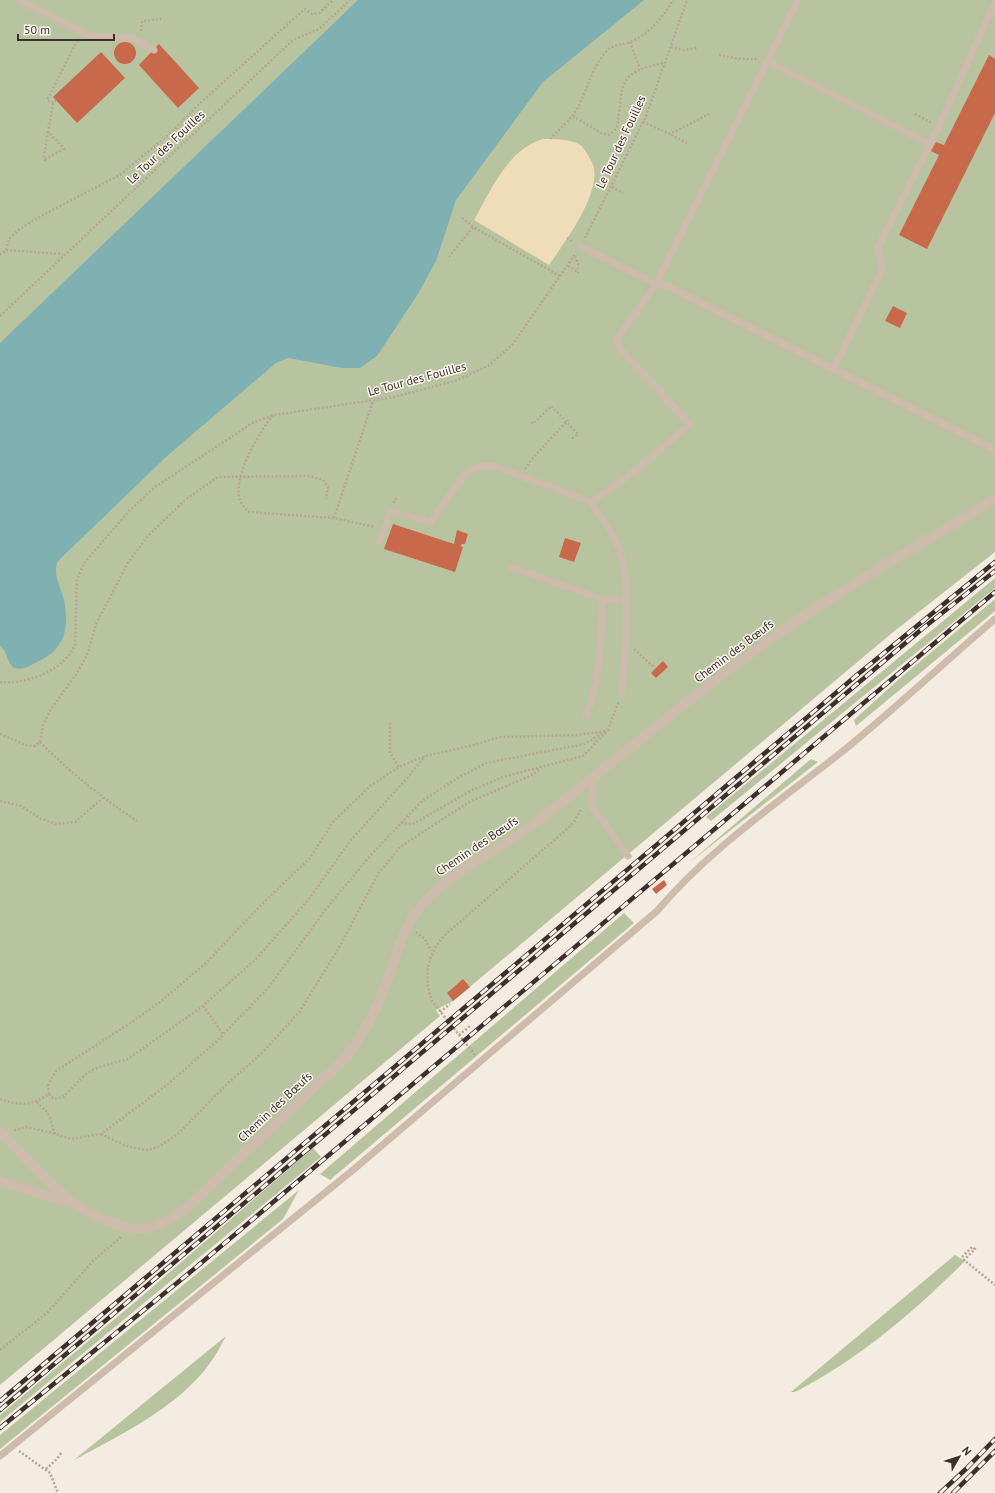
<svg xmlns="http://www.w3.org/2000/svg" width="995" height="1493" font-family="'PT Sans',sans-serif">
  <rect width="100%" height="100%" fill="#f4ebe1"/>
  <g fill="#b8c4a0">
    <polygon points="0,0 995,0 995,552 892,633 453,1001 436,1010 440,1016 0,1385"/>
    <polygon points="995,578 995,588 711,821 706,817"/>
    <polygon points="995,599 995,611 856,726 854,720 898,680"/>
    <polygon points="811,759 818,762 690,862"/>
    <polygon points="624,913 634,923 330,1180 320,1174"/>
    <polygon points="313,1148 321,1157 0,1422 0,1415 141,1297"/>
    <polygon points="299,1190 283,1219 0,1449 0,1435"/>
    <path d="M 955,1255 L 965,1261 C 914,1312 859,1359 795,1392 L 791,1392 Z"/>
    <path d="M 226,1336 C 221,1345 216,1355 210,1363 C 180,1406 119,1436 74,1460 Z"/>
  </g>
  <path fill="#efdcb8" d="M 543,139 C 554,139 566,139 577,143 C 582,145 586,152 589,157 C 591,160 593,164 594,168 C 599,196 565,242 549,265 L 474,220 C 491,190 508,149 543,139 Z"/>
  <path fill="#7fb0b2" d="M 358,0 L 644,0 L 543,82 L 456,200 L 436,261 L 418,294 L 377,356 L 360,368 L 342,368 L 288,358 L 276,363 L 167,456 L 58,561 C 51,576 64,591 65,606 C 69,636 61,652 33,664 C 28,667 21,670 15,668 C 6,664 8,650 0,646 L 0,343 Z"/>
  <g fill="#c8694b">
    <circle cx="125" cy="53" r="11"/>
    <polygon points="159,44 199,88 178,108 139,65"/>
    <polygon points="101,52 125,78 77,123 53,97"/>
    <polygon points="989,55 995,59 995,113 927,249 899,235 939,155 931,151 936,142 944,145"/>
    <polygon points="893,306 907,313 900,328 885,321"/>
    <polygon points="393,524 454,544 457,530 468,534 465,544 462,544 461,546 463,547 455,572 384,549"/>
    <polygon points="565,538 581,543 574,562 559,557"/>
    <polygon points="663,661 668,667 656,678 651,673"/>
    <polygon points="664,880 667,885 656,894 652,889"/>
    <polygon points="463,979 470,987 453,1001 447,993"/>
  </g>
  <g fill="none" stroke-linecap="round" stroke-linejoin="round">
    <g stroke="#b9a596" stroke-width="2.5" stroke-dasharray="2 2" stroke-linecap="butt">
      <polyline points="141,31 142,21 161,19"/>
      <polyline points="630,42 640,69"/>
      <polyline points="671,47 683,50 697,48"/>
      <polyline points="719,55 741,59 759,59"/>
      <polyline points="56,100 53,103 47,100 78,39"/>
      <polyline points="53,103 48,132 66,150"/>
      <polyline points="915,114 932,123"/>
      <path d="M 573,116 L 601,133 L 609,135 L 617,128 C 624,85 614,73 664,63"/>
      <polyline points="643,122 670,134 709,114"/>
      <polyline points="671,135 687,143"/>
      <path d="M 550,139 C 557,131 568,122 573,115 C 587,96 589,70 606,52 C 613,44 621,45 630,42 C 650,34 663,17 673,0"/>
      <polyline points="45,159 64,149"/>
      <polyline points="45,161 44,157 48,132"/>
      <polyline points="612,187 623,193"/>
      <polyline points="462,218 473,227 560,276"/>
      <polyline points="567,238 574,242"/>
      <polyline points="585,238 646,116 687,0"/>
      <polyline points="6,250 9,239 17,231 37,218 120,175 174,130 198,105 298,15 305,9 312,14 319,13 333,0"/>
      <polyline points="0,255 6,250 63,254"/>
      <polyline points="575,256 578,264 578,273"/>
      <polyline points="449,257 473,227"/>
      <polyline points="568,266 579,273"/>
      <polyline points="0,316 293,40 319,29 350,0"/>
      <path d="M 273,415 C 259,433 235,472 239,497 C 240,503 245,508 249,512 L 334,518 L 375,527"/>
      <polyline points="532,422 533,424 551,406 578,434 573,438 575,440"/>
      <polyline points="525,469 531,460 568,420"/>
      <polyline points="394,503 395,499 398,500"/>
      <polyline points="334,518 373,401"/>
      <polyline points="634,649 655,668"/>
      <path d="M 0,682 C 26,685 65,670 75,645 L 77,579 L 85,562 L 129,511 L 155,487 L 254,422 L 274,415 L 394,397 L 455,381 L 488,366 L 512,345 L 576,253"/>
      <polyline points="390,723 390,753 399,767"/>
      <polyline points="0,734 26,745 35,746 40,742 43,726 49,712 77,673 87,655 97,622 129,561 148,536 185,500 218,477 309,476 323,480 328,487 326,499"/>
      <path d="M 40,742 C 70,772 102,798 137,821"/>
      <polyline points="0,801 21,806 41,819 57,824 75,822 103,798"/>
      <polyline points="401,822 407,824 413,824 470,791 503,777 583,756 606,732"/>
      <polyline points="416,932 425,939 431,951"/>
      <polyline points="203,1006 223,1034"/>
      <polyline points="440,1012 450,1004"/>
      <polyline points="459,1035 470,1026"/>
      <path d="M 475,1055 L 432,1001 C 422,975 428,952 447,933 L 566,830 L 574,822 L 582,808"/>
      <polyline points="49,1094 54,1099 63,1097 87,1073 99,1067 128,1059 152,1042 203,1006 257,958 309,899 350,841 408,777 425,756"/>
      <path d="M 0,1099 C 21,1106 31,1106 49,1094 L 48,1085 L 56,1071 L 132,1022 L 160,1002 L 206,963 L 261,905 L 310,858 L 333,822 L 370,786 L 399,767 L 425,756 L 474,745 L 500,737 L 579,735 L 605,731"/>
      <polyline points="37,1102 48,1113 55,1134"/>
      <polyline points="14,1130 26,1127 49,1132 71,1139 101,1134 167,1085 218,1040 268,988 329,905 371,855 422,801 456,779 486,763 585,744 608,730 619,701"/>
      <polyline points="101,1134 126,1146 147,1150 158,1147 178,1134 228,1083 263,1052 300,1011 340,946 378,874 400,847 469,802 530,776 540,769"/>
      <polyline points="962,1257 972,1247 975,1249 964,1260 995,1285"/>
      <polyline points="0,1350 48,1312 93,1261 122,1236"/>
      <polyline points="19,1451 50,1473 58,1493"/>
      <polyline points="46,1469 57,1459 61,1453"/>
    </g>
    <g stroke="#cdbbac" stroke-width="7">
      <polyline points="19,0 91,36 133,38 154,50"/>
      <polyline points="767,61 930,144"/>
      <polyline points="581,246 656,284 667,286 995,450"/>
      <polyline points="834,368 882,270 878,247 939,126 995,2"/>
      <path d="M 591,502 C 602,519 616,536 621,556 C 629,583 626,614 626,642"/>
      <polyline points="379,543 391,511 431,522 465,473 482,466 494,466 591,502 635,471 690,424 620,349 616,340 656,284 798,0"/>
      <polyline points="511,567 602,599 626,600"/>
      <polyline points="622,693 625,648"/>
      <path d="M 586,717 C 601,678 601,641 602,599"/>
      <polyline points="592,777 592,807 628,856"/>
      <path d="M 0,1456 L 353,1170 L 657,911 C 711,847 783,799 848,747 C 898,706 946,661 995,619"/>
    </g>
    <g stroke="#cdbbac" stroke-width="10">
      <path d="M 0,1131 C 35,1167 69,1212 120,1225 C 129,1227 138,1230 147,1228 C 162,1225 175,1217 187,1208 L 346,1057 C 362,1036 375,1014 384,989 C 396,960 401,928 422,905 C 454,868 501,849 539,820 C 618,759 693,694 775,636 C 845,586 922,544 995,499"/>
      <polyline points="0,1181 71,1203"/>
    </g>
    <defs>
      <g id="rail">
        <polyline points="0,1401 857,675 995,562"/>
        <polyline points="0,1410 922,629 995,571"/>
        <polyline points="0,1428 194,1269 995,592"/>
        <polyline points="940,1493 967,1468 995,1439"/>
        <polyline points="953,1493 995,1451"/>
      </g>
    </defs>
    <use href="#rail" stroke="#3b302b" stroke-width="4.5"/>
    <use href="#rail" stroke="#fbf5ee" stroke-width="3" stroke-dasharray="9" stroke-linecap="butt"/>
  </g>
  <g text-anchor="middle" stroke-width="3" stroke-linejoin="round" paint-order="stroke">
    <g font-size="12" fill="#3b302b" stroke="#fbf5ee">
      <text transform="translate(621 142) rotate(-65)" y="4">Le Tour des Fouilles</text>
      <text transform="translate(166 147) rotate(-43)" y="4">Le Tour des Fouilles</text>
      <text transform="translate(417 379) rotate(-15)" y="4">Le Tour des Fouilles</text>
      <text transform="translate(734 651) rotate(-37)" y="4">Chemin des Bœufs</text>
      <text transform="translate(477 846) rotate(-34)" y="4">Chemin des Bœufs</text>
      <text transform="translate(275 1107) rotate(-43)" y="4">Chemin des Bœufs</text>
    </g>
  </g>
  <g transform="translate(959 1457) rotate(51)" stroke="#fbf5ee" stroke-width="3" paint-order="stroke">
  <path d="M0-3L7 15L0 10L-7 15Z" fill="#3b302b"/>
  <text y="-6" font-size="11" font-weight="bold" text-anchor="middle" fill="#3b302b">N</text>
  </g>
  <path d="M18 34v6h96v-6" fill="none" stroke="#3b302b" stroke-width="2"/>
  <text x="24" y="34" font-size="12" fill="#3b302b" stroke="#fbf5ee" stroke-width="3" paint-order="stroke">50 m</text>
</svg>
